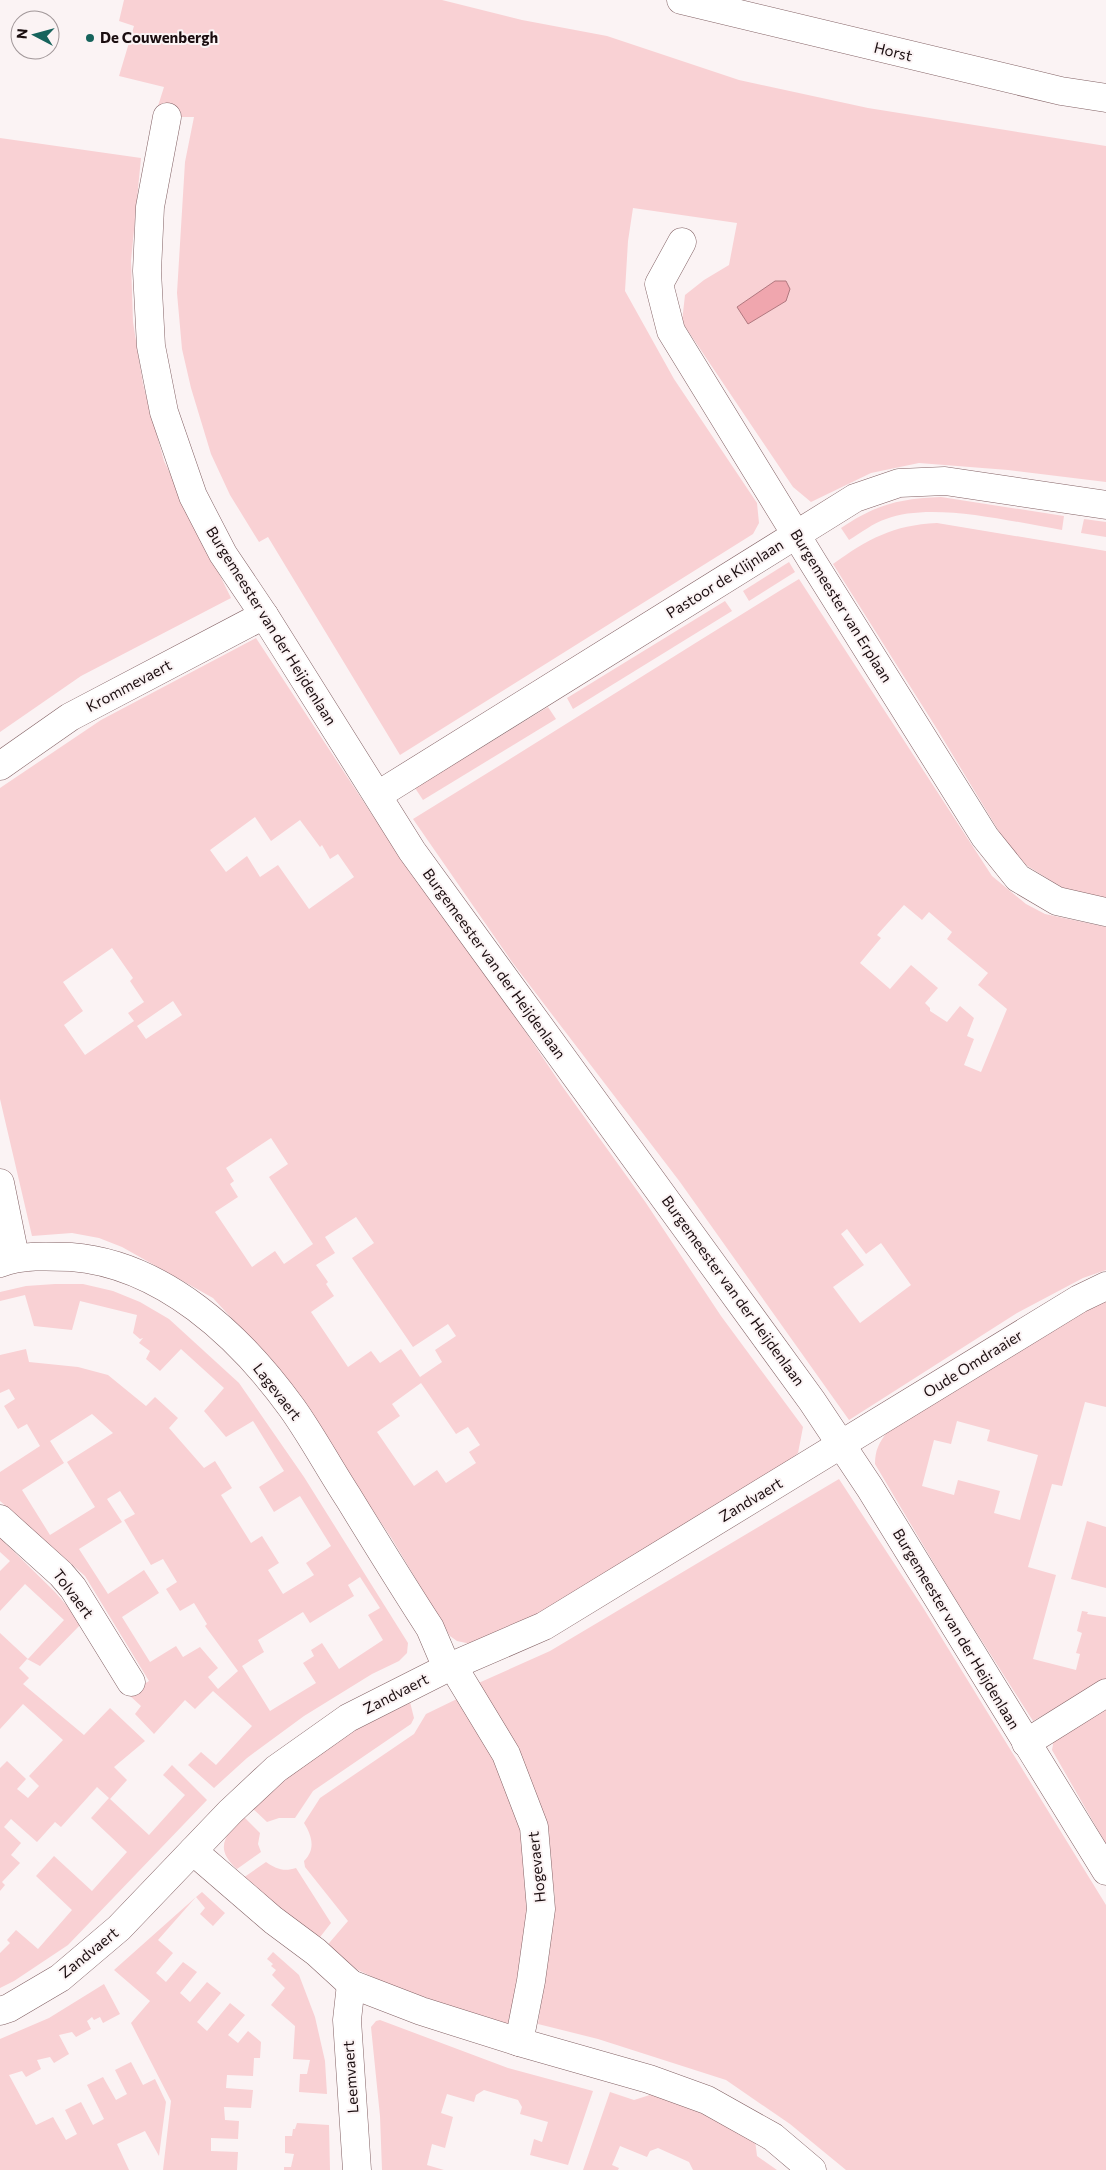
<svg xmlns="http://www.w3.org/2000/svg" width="1106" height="2170" font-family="Commissioner,sans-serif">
  <rect width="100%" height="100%" fill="#fbf3f4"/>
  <g fill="#f9d1d4" fill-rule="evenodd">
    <polygon points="124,0 442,0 522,20 607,36 739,80 868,108 1106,146 1106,482 1008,470 919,463 871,473 811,502 793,487 682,322 685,295 704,280 729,265 737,223 633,208 628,241 625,291 674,379 757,503 759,523 753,534 400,755 268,537 259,542 230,495 211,454 191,388 182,349 177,293 185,162 194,117 167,117 158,106 164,87 119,76 134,26 119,21"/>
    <polygon points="0,138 141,158 131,261 133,322 143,384 164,461 231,598 81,676 0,732"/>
    <path d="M 941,497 L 1064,516 L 1062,530 C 1013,522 932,501 886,519 C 873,523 861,533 849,540 L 841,528 C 877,504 898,499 941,497 Z"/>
    <polygon points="1084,519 1106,522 1106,537 1081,533"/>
    <path d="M 937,523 L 1106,551 L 1106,899 L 1068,891 L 1053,882 L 1026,865 L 1003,838 L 937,729 L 833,564 C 868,539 893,525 937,523 Z"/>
    <polygon points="789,562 795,572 749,601 743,591"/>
    <path d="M 799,579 L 992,876 L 1026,904 L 1045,914 L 1106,927 L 1106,1270 L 1083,1278 L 1017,1313 L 849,1420 L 680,1182 L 512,962 L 413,819 C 542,740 670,658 799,579 ZM 904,905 L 922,920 L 929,912 L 952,932 L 947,939 L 988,973 L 978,985 L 1007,1009 L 981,1072 L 964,1065 L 974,1039 L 967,1036 L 974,1018 L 960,1006 L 947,1022 L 930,1011 L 930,1008 L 925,1003 L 938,988 L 911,965 L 890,989 L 860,963 L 881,938 L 877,935 ZM 847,1229 L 866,1254 L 881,1243 L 911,1285 L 860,1323 L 833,1287 L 864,1265 L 841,1234 Z"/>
    <polygon points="725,601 732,611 573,709 567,698"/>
    <path d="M 256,638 L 411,874 L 490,979 L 562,1086 L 646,1203 L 721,1316 L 803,1427 L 798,1453 L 790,1460 L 561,1602 L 516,1625 L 471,1644 L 457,1641 L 450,1636 L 392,1539 L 281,1372 L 213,1298 L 122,1247 L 99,1238 L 72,1233 L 32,1236 L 0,1099 L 0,788 L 101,720 ZM 255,817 L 271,841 L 300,820 L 320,847 L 322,845 L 330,859 L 338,854 L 354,877 L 309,909 L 278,865 L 260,877 L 247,856 L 226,872 L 210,850 ZM 112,948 L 133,978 L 130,981 L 144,1002 L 128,1013 L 134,1021 L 85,1055 L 64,1025 L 83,1011 L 63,982 ZM 173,1001 L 182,1015 L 146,1039 L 137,1026 ZM 271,1138 L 288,1164 L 269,1177 L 313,1244 L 284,1264 L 275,1251 L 252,1267 L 215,1212 L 238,1197 L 230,1184 L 234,1181 L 226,1168 ZM 356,1217 L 374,1243 L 352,1258 L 413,1347 L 448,1324 L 456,1336 L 435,1350 L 442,1362 L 420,1377 L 401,1349 L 380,1363 L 371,1351 L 348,1367 L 311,1312 L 334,1296 L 326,1284 L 328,1282 L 316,1265 L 335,1253 L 325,1237 ZM 421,1383 L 456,1434 L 468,1427 L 480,1445 L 469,1452 L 476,1463 L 446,1483 L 437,1470 L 414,1486 L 377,1432 L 400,1416 L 392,1404 Z"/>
    <polygon points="548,707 556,719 423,800 415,788"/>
    <path d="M 55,1284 L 83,1284 L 113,1291 L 140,1302 L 169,1319 L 239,1383 L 304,1477 L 408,1643 L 407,1653 L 399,1661 L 372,1674 L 304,1716 L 247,1758 L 214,1788 L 188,1765 L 201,1752 L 216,1765 L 252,1726 L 213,1691 L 195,1709 L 185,1700 L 154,1734 L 135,1714 L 141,1706 L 128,1694 L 149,1681 L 85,1576 L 0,1501 L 0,1472 L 40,1446 L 27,1424 L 18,1429 L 4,1406 L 15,1399 L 9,1389 L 0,1393 L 0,1355 L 26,1349 L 29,1362 L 78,1367 L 108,1375 L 146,1406 L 155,1397 L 178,1418 L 169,1428 L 204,1468 L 215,1461 L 232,1488 L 221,1495 L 251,1543 L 262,1536 L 279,1563 L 268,1570 L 283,1594 L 314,1575 L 306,1563 L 331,1546 L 300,1496 L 274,1512 L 259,1487 L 284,1471 L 253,1421 L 226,1437 L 204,1411 L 224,1388 L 181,1349 L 160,1371 L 146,1359 L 150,1351 L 139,1343 L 143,1338 L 140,1339 L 133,1333 L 137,1315 L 80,1301 L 72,1330 L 34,1326 L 25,1295 L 0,1301 L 0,1292 L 26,1286 ZM 92,1414 L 113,1433 L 67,1462 L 95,1507 L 50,1535 L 22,1490 L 64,1463 L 50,1441 ZM 120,1491 L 135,1514 L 124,1520 L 151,1565 L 163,1559 L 177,1582 L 166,1589 L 180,1611 L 194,1603 L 207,1624 L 205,1626 L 238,1671 L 218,1689 L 208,1677 L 218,1668 L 200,1647 L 183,1657 L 176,1646 L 150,1662 L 122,1617 L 159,1593 L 144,1570 L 108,1594 L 79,1549 L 122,1522 L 107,1499 ZM 360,1577 L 380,1608 L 368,1615 L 383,1640 L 339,1669 L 322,1643 L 311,1650 L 314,1656 L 303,1663 L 316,1683 L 270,1711 L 242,1666 L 264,1652 L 258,1640 L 303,1612 L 310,1623 L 354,1596 L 348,1585 Z"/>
    <path d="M 1106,1300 L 1106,1407 L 1085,1402 L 1062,1486 L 1052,1484 L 1028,1567 L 1056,1575 L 1033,1659 L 1076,1670 L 1080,1654 L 1076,1653 L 1082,1633 L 1077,1631 L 1082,1611 L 1088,1612 L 1087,1614 L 1106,1617 L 1106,1680 L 1033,1721 L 954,1597 L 875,1464 C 875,1450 879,1443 887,1432 L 1096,1303 ZM 957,1421 L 990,1430 L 987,1441 L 1038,1455 L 1020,1520 L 994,1513 L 1000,1491 L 958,1480 L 954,1495 L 922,1486 L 934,1440 L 951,1444 Z"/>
    <polygon points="839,1479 922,1606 1106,1905 1106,2170 846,2170 790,2124 726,2080 598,2039 538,2024 555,1897 547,1846 474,1685 550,1651"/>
    <polygon points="1087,1521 1106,1527 1106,1588 1071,1579"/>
    <polygon points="0,1538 55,1592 82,1623 40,1666 27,1659 19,1668 29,1678 23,1684 84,1735 110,1708 145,1741 114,1767 127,1780 110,1799 149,1835 185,1795 163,1775 172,1765 207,1800 68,1945 14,1981 0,1988 0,1953 10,1943 7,1940 16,1930 38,1949 72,1910 36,1876 54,1856 92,1891 127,1852 91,1818 109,1798 97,1787 61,1827 55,1822 37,1842 11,1819 4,1827 21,1843 11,1855 20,1863 2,1882 5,1885 0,1891 0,1768 7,1761 26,1779 17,1789 28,1798 39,1786 29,1776 63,1740 23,1704 0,1729 0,1633 28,1659 64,1620 25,1584 0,1611 0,1571 10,1561 0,1552"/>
    <path d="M 461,1697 L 514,1794 L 533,1892 L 516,2029 L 408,1994 L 358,1970 L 324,1949 L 348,1921 L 305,1867 L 304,1861 C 316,1849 312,1836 304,1823 L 320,1798 L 414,1734 L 426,1714 Z"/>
    <polygon points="409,1698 414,1718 411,1724 313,1791 295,1818 279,1818 267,1822 252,1808 275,1784 354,1728"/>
    <polygon points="1106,1705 1106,1844 1052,1750 1054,1739"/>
    <path d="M 243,1816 L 260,1833 L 258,1844 L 261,1852 L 237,1869 C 213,1848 226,1835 243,1816 Z"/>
    <path d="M 266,1862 C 276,1869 284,1872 296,1868 L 331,1923 L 317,1941 L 243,1878 Z"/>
    <polygon points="202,1892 225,1913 213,1926 200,1914 205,1908 196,1897 158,1940 173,1953 156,1973 166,1982 183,1962 197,1972 180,1993 190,2002 207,1982 221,1993 197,2022 207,2031 230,2003 245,2015 228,2035 238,2043 248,2031 261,2042 260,2058 254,2058 253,2076 227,2075 226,2088 253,2090 251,2108 224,2107 225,2120 239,2121 238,2139 211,2138 211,2151 238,2152 237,2170 163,2170 171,2101 131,2023 150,2001 114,1970 196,1897"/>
    <polygon points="273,1952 299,1975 315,2017 325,2061 327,2094 299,2092 300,2074 307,2074 310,2060 293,2059 295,2026 271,2005 285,1988 272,1975 276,1970 271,1966 273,1964 267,1959"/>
    <polygon points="104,1984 120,2014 103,2023 100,2017 94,2020 92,2017 87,2021 91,2029 76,2037 72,2032 59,2035 69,2054 54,2063 50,2057 37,2060 41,2069 26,2077 22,2071 9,2075 36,2125 53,2117 66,2140 77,2134 65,2110 81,2102 93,2125 104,2119 87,2085 103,2077 116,2100 127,2094 115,2070 131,2062 143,2085 155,2079 166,2102 159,2156 145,2131 117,2144 129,2170 0,2170 0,2039 49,2018"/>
    <polygon points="380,2020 508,2068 593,2091 568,2165 530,2155 534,2139 542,2142 548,2122 520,2114 522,2107 518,2100 484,2090 476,2095 474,2102 447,2094 441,2113 453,2117 445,2148 432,2144 427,2165 444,2170 382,2170 380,2116 371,2027 376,2021"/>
    <polygon points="610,2092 634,2100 653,2094 694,2108 755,2140 757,2156 777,2170 693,2170 689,2162 658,2148 650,2151 647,2157 620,2146 612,2165 619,2168 618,2170 583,2170"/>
    <polygon points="297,2123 329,2125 330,2170 284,2170 284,2167 291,2167 294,2154 285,2153 285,2136 292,2136 293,2129 295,2129"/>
  </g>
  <polygon fill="#f0a6ae" stroke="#b0787f" points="775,281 786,281 790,289 786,301 748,324 737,307"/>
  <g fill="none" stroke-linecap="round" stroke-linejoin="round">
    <defs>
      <g id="minor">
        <polyline points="681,0 1061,91 1106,98"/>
        <polyline points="167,117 150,207 147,271 151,346 164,412 193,496 223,554 264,615 412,851 812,1401 870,1488 1106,1871"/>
        <polyline points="682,242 659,284 671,331 814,564 985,837 1018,878 1057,901 1106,912"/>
        <polyline points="0,766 70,717 264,615"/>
        <polyline points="378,795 855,498 899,483 945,481 1106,505"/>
        <polyline points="0,1183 15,1257"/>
        <path d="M 0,1263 C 22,1255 47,1256 71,1257 C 163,1264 240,1336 292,1408 C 312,1436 329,1468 348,1497 C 375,1541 402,1585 430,1628 L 447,1668"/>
        <polyline points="0,1519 61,1574 73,1588 131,1682"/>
        <polyline points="460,1678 506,1754 534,1827 541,1909 531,1981 519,2042"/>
        <polyline points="1026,1743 1106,1693"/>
        <polyline points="193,1851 273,1920 316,1952 351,1984 421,2011 519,2042 649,2079 707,2100 773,2137 812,2170"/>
        <polyline points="351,1984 347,2020 357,2170"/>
        <polyline points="0,2011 9,2008 60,1978 119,1928 230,1812 276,1769 348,1718 447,1668 544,1626 1079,1299 1106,1286"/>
      </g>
    </defs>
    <use href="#minor" stroke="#836265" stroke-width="29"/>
    <use href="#minor" stroke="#fff" stroke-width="28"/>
  </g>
  <circle fill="#16635c" stroke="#fbf3f4" stroke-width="2" cx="90" cy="38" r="5"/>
  <g text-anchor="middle" stroke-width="4" stroke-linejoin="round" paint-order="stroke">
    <g font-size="15" font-weight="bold" fill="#1b0e10" stroke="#fbf3f4" text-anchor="start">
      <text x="100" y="43">De Couwenbergh</text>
    </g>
    <g font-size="15" fill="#1b0e10" stroke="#fbf3f4">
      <text transform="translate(893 52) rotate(14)" y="5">Horst</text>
      <text transform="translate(725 579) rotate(-32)" y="5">Pastoor de Klijnlaan</text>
      <text transform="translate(841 606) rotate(58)" y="5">Burgemeester van Erplaan</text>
      <text transform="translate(271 626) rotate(58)" y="5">Burgemeester van der Heijdenlaan</text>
      <text transform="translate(129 686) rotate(-28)" y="5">Krommevaert</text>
      <text transform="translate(494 964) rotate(54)" y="5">Burgemeester van der Heijdenlaan</text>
      <text transform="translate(733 1291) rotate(54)" y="5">Burgemeester van der Heijdenlaan</text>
      <text transform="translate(973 1364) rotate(-32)" y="5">Oude Omdraaier</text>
      <text transform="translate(277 1392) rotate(52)" y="5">Lagevaert</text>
      <text transform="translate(751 1500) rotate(-31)" y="5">Zandvaert</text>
      <text transform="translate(73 1594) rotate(53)" y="5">Tolvaert</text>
      <text transform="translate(956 1629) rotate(59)" y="5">Burgemeester van der Heijdenlaan</text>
      <text transform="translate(396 1694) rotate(-27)" y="5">Zandvaert</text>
      <text transform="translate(537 1867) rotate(-96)" y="5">Hogevaert</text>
      <text transform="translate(89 1953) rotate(-39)" y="5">Zandvaert</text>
      <text transform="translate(351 2077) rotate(-94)" y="5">Leemvaert</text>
    </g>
  </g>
  <g transform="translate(35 35) rotate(276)"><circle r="24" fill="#fbf3f4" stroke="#a19799"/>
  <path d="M0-4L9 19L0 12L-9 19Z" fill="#16635c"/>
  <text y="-8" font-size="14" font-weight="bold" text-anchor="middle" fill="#1b0e10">N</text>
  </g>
</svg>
